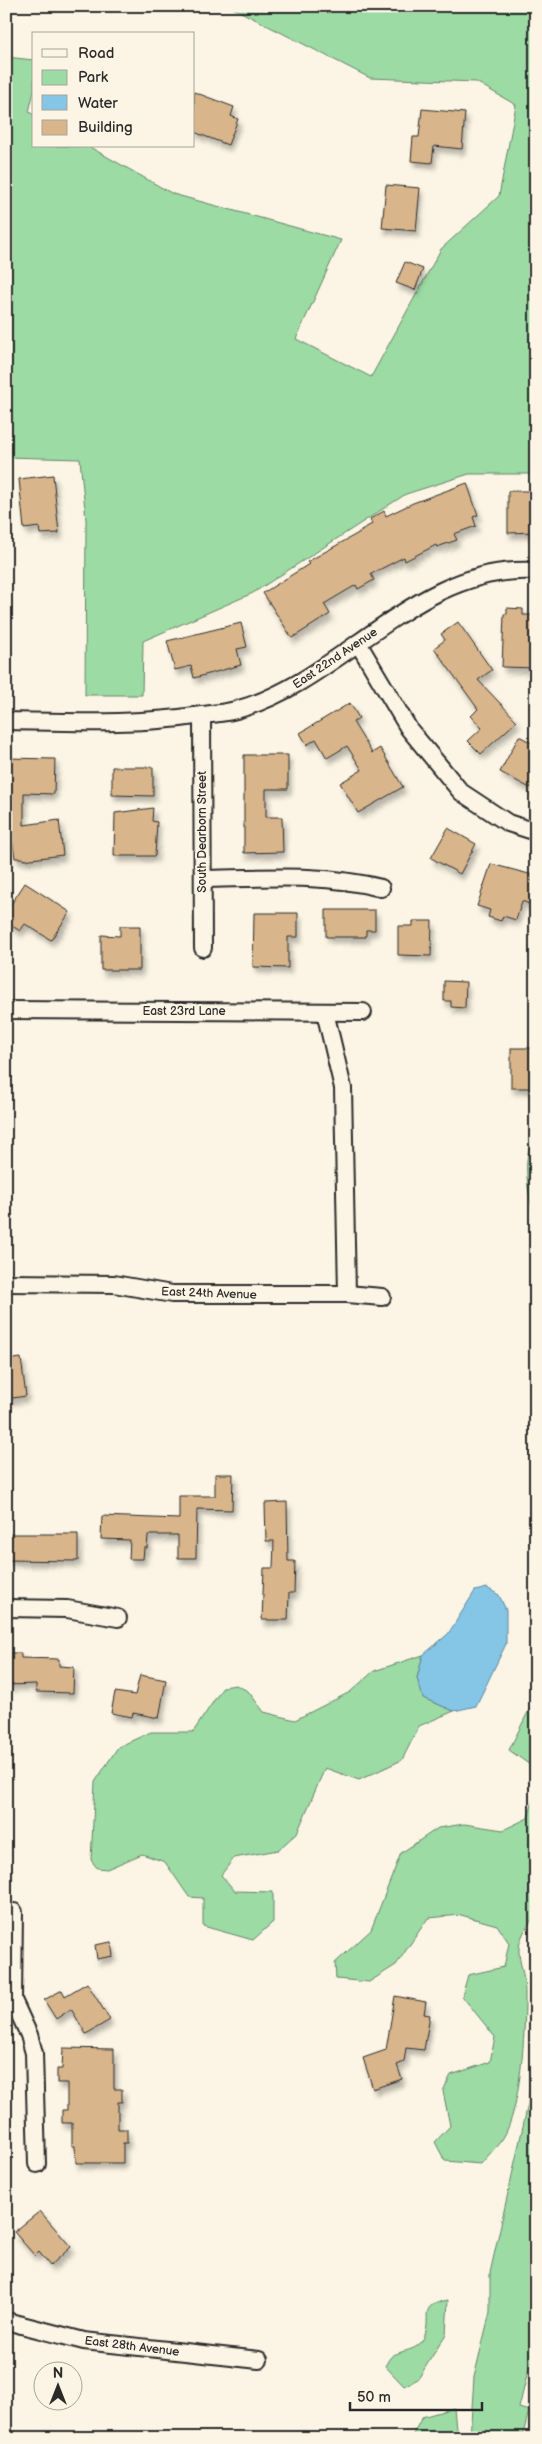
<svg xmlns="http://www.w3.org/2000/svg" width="542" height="2444" font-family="'Balsamiq Sans',sans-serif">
  <defs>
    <filter id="shadow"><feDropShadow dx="3" dy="5.5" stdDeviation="2.5" flood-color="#0004"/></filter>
  </defs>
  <rect width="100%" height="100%" fill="#fcf5e5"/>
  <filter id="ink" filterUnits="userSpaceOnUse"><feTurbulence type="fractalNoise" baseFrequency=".02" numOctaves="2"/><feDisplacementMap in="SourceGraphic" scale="10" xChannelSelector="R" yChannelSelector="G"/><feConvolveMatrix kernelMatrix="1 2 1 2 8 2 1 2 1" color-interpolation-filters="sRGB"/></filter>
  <g filter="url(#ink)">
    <g fill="#9cdba4" stroke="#648368">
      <polygon points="229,6 536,6 536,474 469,474 406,494 253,593 143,641 142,695 85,695 86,520 80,459 6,457 6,57 34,60 34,91 29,112 34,115 34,146 88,146 173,194 341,240 296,339 371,377 441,249 499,196 516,105 476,82 370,78"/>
      <path d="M 536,1139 L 536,1228 C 532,1206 517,1154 536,1139 Z"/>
      <polygon points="423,1655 417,1678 423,1698 454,1711 419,1726 402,1760 359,1780 325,1768 297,1833 278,1850 234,1858 221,1875 235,1891 273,1892 273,1922 253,1940 203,1926 203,1898 189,1897 165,1862 142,1854 107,1869 97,1868 91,1860 95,1782 118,1747 151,1732 193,1732 223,1687 236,1685 248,1691 264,1712 295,1720 350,1692 374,1671"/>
      <polygon points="536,1696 536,1785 530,1765 509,1750"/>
      <path d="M 536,1791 L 536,1915 C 505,1952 526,1958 525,1998 C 525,2032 521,2109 503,2138 C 497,2147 488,2155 481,2164 L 445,2161 L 435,2142 L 450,2126 L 443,2091 L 451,2075 L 490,2062 L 495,2037 L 462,1996 L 468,1975 L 504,1967 L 509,1943 L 497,1925 L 461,1915 L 428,1918 L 396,1965 L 369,1982 L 336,1979 L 335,1963 L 371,1930 L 401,1853 L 438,1828 L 464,1824 L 503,1830 L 528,1818 Z"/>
      <polygon points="536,2019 536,2364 530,2363 519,2408 529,2411 522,2438 470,2438 474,2377 490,2312 490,2273 528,2104"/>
      <path d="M 448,2300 L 446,2334 L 418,2379 L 404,2386 L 385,2366 C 387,2363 389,2358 392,2356 C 403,2349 418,2352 424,2337 C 433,2315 416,2306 448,2300 Z"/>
      <polygon points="454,2408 457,2438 411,2438 422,2417"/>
    </g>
    <polygon fill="#85c5e6" stroke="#61879b" points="487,1588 499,1595 506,1610 506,1644 476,1706 454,1711 423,1698 417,1678 423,1655 448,1634 475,1591"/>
    <g fill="#d8b58a" stroke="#2b2b2b" filter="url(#shadow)">
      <polygon points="194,92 234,107 231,116 238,119 228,145 194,132"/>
      <polygon points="422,109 465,113 462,149 434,146 432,163 411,161 413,137 419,137"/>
      <polygon points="386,185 420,188 416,231 382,228"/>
      <polygon points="405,262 423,269 415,290 396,283"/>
      <polygon points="53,475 59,533 40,534 39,527 24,529 19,479"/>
      <polygon points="467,483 478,515 473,517 476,526 454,534 457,540 437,547 436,545 405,561 404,557 371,574 374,580 358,589 356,585 324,604 330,614 292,638 263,593 309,564 307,562 362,531 361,530 372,524 370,519 384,511 386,516 413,503"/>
      <polygon points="508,491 536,491 536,532 508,533"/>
      <polygon points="507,608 523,609 523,615 536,615 536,668 502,667 504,614 507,614"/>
      <polygon points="458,622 492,670 478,680 517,721 481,754 468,741 482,728 471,716 478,709 434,648 445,640 441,634"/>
      <polygon points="241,623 247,647 237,649 241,665 194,678 191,666 175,670 167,641"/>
      <polygon points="350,703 359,718 353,722 372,753 380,748 403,787 358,813 340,783 362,770 347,746 327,758 316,739 307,745 300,733"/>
      <polygon points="519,736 536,745 536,778 530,788 500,772"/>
      <polygon points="244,755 288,755 288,789 266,789 266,817 282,817 283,852 244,853"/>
      <polygon points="6,758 55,759 54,794 24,793 24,825 59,820 63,855 23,860 23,858 15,858 6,802"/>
      <polygon points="112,767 153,767 153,796 112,795"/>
      <polygon points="153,808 152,821 157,822 155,856 114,856 115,813"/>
      <polygon points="448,828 476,844 460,874 431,858"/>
      <polygon points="491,864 533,875 531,881 536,883 536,894 532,905 522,901 516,920 503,916 501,921 488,917 490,910 477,906"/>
      <polygon points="25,883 70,912 51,940 25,924 20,931 6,922 6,912"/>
      <polygon points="326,910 375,910 375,930 366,930 366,937 326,937"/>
      <polygon points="254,913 298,913 298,937 288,937 288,968 253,967"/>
      <polygon points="413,921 432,921 431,956 398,955 398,926 413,926"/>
      <polygon points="120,926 140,926 140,970 101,970 101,935 120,936"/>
      <polygon points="444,981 466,982 465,1008 451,1007 451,1001 444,1001"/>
      <rect x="511" y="1048" width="25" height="40"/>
      <polygon points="21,1358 26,1396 6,1399 6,1360"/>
      <polygon points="215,1474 233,1474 232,1510 197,1509 196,1558 178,1558 178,1535 148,1535 147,1548 144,1548 143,1559 129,1559 130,1540 101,1539 102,1516 179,1519 179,1496 215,1496"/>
      <polygon points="287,1502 288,1561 295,1561 294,1593 289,1593 288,1620 262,1620 264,1568 273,1568 274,1541 266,1541 265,1503"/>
      <polygon points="6,1534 78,1534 78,1561 6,1560"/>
      <polygon points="6,1653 21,1653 21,1658 59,1659 59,1666 74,1667 73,1693 36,1692 36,1684 6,1685"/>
      <polygon points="140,1675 166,1680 159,1718 133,1713 132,1717 111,1713 115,1692 135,1695"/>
      <polygon points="111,1942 113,1956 97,1959 95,1945"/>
      <polygon points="87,1983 110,2020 86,2034 71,2009 56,2019 44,2000 62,1990 65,1996"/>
      <polygon points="395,1996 426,2002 424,2014 430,2015 424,2050 406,2048 404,2062 397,2065 402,2079 373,2089 363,2058 386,2050"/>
      <polygon points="63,2048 114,2049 114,2089 122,2089 122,2102 118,2102 118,2129 127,2129 127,2143 123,2143 123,2163 76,2163 75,2146 72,2146 72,2123 62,2123 62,2110 67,2110 67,2083 57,2083 57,2069 62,2069"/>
      <polygon points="40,2211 71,2247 50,2266 39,2252 35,2256 14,2232"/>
    </g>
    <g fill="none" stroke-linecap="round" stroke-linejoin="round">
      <defs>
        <g id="minor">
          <polyline points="358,643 409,729 461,792 508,823 536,832"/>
          <polyline points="202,715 203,948"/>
          <path d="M 6,721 C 72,722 138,725 202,715 C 213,714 225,713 236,710 C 343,681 417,563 536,571"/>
          <path d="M 203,879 C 263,878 323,873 381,888"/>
          <polyline points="6,1010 363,1012"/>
          <polyline points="325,1012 343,1088 347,1294"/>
          <polyline points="6,1283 114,1284 172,1294 347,1294 382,1297"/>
          <polyline points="6,1608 67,1609 118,1618"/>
          <polyline points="14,1912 13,2000 29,2035 34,2053 37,2164"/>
          <polyline points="6,2321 84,2341 259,2360"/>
        </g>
      </defs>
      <use href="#minor" stroke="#2b2b2b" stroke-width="20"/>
      <use href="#minor" stroke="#fcf5e5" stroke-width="16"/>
    </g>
  </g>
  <g text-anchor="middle" stroke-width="4" stroke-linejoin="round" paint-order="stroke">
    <g font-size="12" fill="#2b2b2b" stroke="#fcf5e5">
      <text transform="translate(335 658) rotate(-34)" y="4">East 22nd Avenue</text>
      <text transform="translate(202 832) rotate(-90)" y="4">South Dearborn Street</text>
      <text x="184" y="1015">East 23rd Lane</text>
      <text transform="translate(209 1293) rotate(2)" y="4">East 24th Avenue</text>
      <text transform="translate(132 2346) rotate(7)" y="4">East 28th Avenue</text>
    </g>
  </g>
  <rect width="542" height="2444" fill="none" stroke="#fcf5e5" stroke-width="25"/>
  <rect x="12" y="12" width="517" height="2419" fill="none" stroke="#2b2b2b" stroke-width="2" filter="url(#ink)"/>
  <rect x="32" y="32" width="162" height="115" fill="#fcf5e5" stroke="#a8a49b"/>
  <rect x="42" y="49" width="25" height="8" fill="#fcf5e5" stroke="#a8a49b"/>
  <text x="78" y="58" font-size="15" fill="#2b2b2b">Road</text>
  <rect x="42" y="70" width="25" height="15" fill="#9cdba4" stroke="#a8a49b"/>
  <text x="78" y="82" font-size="15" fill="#2b2b2b">Park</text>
  <rect x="42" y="95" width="25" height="15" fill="#85c5e6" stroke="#a8a49b"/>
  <text x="78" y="108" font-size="15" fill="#2b2b2b">Water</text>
  <rect x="42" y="120" width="25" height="15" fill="#d8b58a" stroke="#a8a49b"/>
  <text x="78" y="132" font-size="15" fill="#2b2b2b">Building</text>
  <g transform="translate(58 2386)"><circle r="24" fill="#fcf5e5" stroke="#a8a49b"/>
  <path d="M0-4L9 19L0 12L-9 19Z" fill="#2b2b2b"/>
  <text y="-8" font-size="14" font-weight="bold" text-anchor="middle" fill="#2b2b2b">N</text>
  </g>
  <path d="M350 2402v8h132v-8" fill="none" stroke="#2b2b2b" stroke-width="2.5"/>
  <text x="357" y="2402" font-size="15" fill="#2b2b2b" stroke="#fcf5e5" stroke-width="4" paint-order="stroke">50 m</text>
</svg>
